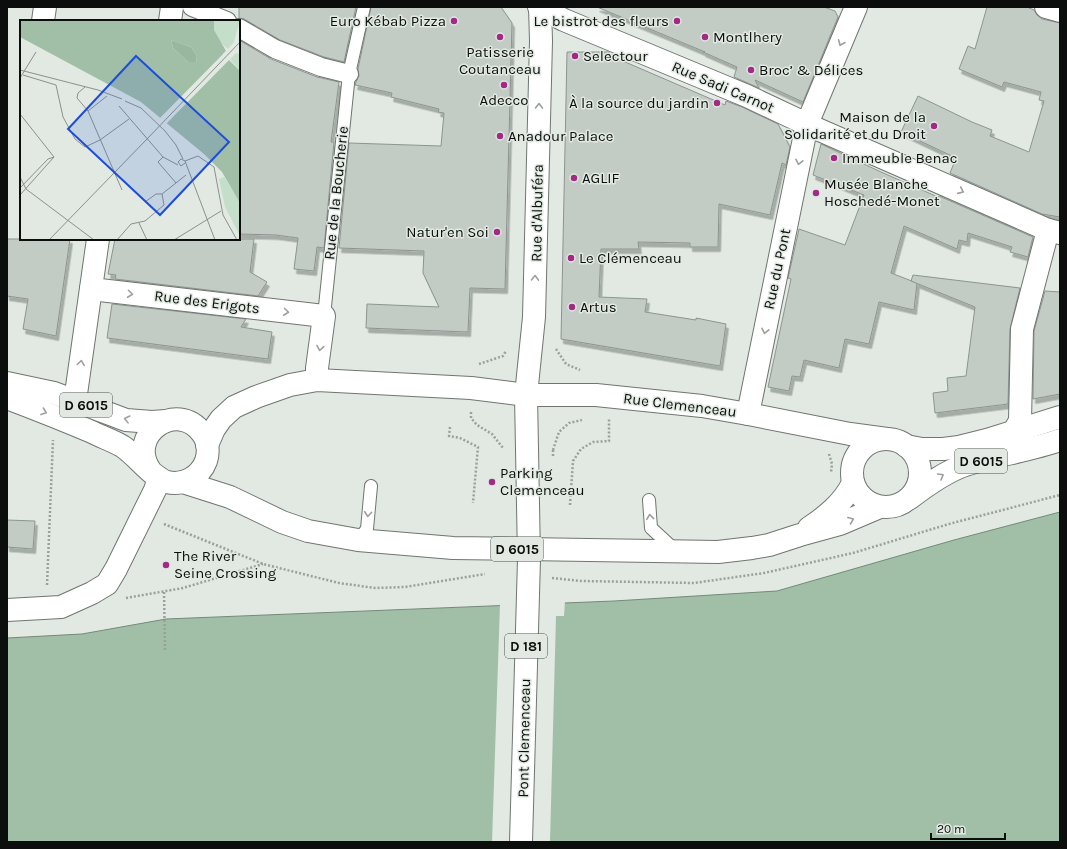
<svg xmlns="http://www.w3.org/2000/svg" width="1067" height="849" font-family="Karla,sans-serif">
  <defs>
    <filter id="shadow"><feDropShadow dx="2.5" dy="4.5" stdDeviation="0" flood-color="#0004"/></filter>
  </defs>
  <rect width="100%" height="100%" fill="#e1e9e2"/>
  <polygon fill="#a1bfa6" stroke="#748a78" points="1060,512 1060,842 7,842 7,638 82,634 166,619 614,601 777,591 954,540"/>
  <polygon fill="#e1e9e2" points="565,601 564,616 556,616 550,842 492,842 500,604"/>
  <g fill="#c3cbc5" stroke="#8d948e" filter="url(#shadow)">
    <polygon points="239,7 356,7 344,62 324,57 280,40 244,19 239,18"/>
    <polygon points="371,7 501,7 512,23 505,289 470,288 468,332 366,328 367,304 439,307 423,273 424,251 339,248 349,143 441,146 444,113 438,112 439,109 391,97 392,93 355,85 356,82 359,76 358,69"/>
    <polygon points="597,7 824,7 835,11 838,17 803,102 755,80 759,88 734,77 737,67 703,52 705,52"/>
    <polygon points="987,7 1027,7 1034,10 1037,15 1042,19 1060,23 1060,217 1042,214 950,173 956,158 901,132 918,96 972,122 992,130 990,136 1029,152 1044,101 1039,100 1041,92 1004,82 1002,87 959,69 968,46 975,49"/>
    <polygon points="239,40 271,59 317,77 339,82 331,142 334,142 324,248 317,247 314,271 294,269 298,238 276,235 239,234"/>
    <polygon points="567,52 609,52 609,55 725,105 726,101 742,107 778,124 790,147 786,165 782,163 770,215 719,204 718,247 690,247 690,243 638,242 639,249 601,249 599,297 647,299 645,312 696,320 696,318 726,324 720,366 561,339"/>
    <polygon points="821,144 881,172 938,197 939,196 1033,237 1028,257 1010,252 1012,247 968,233 967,242 959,240 957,249 904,226 891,273 917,283 914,310 879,302 869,344 845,339 839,368 804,360 800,377 792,376 789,391 768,387 791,279 788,278 799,229 845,245 864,195 813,175"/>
    <polygon points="7,239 70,239 56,336 23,329 28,299 7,296"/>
    <polygon points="115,239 254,239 250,272 267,282 258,296 115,279 116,275 108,274"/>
    <polygon points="913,275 1020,288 1010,329 1008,404 935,413 933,393 948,391 947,378 966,376 975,307 911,281"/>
    <polygon points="1045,291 1060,292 1060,394 1033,399 1034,331"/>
    <polygon points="112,304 246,319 241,327 272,332 268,359 107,338"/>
    <polygon points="7,520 35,521 33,549 7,547"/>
  </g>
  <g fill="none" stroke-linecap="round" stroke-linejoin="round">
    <defs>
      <g id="service">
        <polyline points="324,316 349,74 364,7"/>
        <polyline points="649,500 651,528 676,551"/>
        <polyline points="358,540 367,529 371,486"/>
      </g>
      <g id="pedestrian">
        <polyline points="192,7 227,21"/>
        <polyline points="239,28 275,49 321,67 349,74"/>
      </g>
      <g id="minor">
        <polyline points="539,7 564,20 747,96 815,128 1048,230 1060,233"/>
        <polyline points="1046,7 1060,11"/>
        <polyline points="43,21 45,7"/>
        <polyline points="170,21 172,7"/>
        <polyline points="91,289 324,316 317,368 317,380"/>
        <polyline points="526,395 534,317 541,41 540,7"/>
        <polyline points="75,401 98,239"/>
        <polyline points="748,414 807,124 856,7"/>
        <polyline points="1014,431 1020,421 1022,329 1048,230"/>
        <polyline points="7,610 61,607 92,593 107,584 116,569 155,490 159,478"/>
      </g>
      <g id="primary">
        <polyline points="7,383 54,393 126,420 152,422 166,421"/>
        <polyline points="526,395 527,449"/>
        <path d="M 7,398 C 36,409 64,420 92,432 C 102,437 113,441 122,446 C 136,455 153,478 167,482 C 183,486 200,477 206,461 C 209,452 208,441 202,433 C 177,399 126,435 150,470"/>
        <circle cx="886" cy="473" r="34"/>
        <polyline points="207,445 214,429 221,419 234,407 256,397 290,385 317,380 471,388 526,395 596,395 702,406 748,414 850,434 887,439"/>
        <polyline points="906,446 922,449 943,449 959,447 987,440 1060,417"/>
        <polyline points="183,482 230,497 282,522 308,531 358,540 453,548 718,552 752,548 769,545 800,535 840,524 880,507"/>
        <path d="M 910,498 C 927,485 945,472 965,465 C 996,455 1029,451 1060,440"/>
        <path d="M 809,528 C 827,516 843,503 853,483"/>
      </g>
    </defs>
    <use href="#service" stroke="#6e7670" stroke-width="14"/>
    <use href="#pedestrian" stroke="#6e7670" stroke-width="20"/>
    <use href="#minor" stroke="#6e7670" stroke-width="24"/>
    <use href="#primary" stroke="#6e7670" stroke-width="24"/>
    <g stroke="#9aa09b" stroke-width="2.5" stroke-dasharray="2 2" stroke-linecap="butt">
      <polyline points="556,349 566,364 580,370"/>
      <polyline points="479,364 503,356 506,351"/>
      <polyline points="471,412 471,418 477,425 492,434 503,448"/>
      <polyline points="450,427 449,436 460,438 478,447 473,503"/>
      <polyline points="553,450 559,432 569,423 582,420"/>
      <polyline points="829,454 832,464 831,472"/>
      <polyline points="570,505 573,461 581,449 593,442 609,441 609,419"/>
      <polyline points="164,524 263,564 339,583 375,588 405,587 485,574"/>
      <polyline points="552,578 581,581 694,583 764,573 853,553 949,524 1060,495"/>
      <polyline points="47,585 53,440"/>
      <polyline points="164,592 165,650"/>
      <polyline points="126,598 183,588 263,564"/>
    </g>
    <use href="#service" stroke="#fff" stroke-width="12"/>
    <use href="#pedestrian" stroke="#fff" stroke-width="18"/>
    <use href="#minor" stroke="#fff" stroke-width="22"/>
    <use href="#primary" stroke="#fff" stroke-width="22"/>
    <defs>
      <polyline id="primary-bridge" points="521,842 529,559 527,449"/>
    </defs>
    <use href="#primary-bridge" stroke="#6e7670" stroke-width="24" stroke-linecap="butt"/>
    <polyline stroke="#9aa09b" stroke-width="2.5" stroke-dasharray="2 2" stroke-linecap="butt" points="553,456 553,450"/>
    <use href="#primary-bridge" stroke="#fff" stroke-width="22"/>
  </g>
  <defs><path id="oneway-chevron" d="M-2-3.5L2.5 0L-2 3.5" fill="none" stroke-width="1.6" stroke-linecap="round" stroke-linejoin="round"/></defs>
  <g stroke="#9d9f9e">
    <use href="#oneway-chevron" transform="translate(841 43) rotate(113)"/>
    <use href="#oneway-chevron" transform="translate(539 106) rotate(-89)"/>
    <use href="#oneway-chevron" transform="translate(799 162) rotate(102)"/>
    <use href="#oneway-chevron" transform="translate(961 191) rotate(24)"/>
    <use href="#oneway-chevron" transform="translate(535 278) rotate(-89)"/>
    <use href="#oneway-chevron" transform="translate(130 294) rotate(7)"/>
    <use href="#oneway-chevron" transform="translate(286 312) rotate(7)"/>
    <use href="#oneway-chevron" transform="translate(765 331) rotate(102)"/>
    <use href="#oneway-chevron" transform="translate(320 348) rotate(99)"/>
    <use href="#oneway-chevron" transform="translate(81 363) rotate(-82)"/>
    <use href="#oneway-chevron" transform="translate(44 412) rotate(20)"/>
    <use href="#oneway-chevron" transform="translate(127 419) rotate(-166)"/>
    <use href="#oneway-chevron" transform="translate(941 476) rotate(-30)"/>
    <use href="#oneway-chevron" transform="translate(368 514) rotate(95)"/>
    <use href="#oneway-chevron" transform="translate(650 517) rotate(-96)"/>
    <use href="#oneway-chevron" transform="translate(851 520) rotate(-22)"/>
  </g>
  <g fill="#a02a84" stroke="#e1e9e2" stroke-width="1.5">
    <circle cx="454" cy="21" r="4"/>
    <circle cx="677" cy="21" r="4"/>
    <circle cx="500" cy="37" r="4"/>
    <circle cx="705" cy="37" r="4"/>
    <circle cx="575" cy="56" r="4"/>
    <circle cx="751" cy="70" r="4"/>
    <circle cx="504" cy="85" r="4"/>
    <circle cx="717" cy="103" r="4"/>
    <circle cx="934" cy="126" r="4"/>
    <circle cx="500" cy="136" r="4"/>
    <circle cx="834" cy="158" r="4"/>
    <circle cx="574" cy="178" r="4"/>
    <circle cx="816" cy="193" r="4"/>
    <circle cx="497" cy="232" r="4"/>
    <circle cx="571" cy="258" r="4"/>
    <circle cx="572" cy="307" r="4"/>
    <circle cx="492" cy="482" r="4"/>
    <circle cx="166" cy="565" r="4"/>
  </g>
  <g text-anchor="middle" stroke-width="3" stroke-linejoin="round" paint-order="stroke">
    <g fill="#e1e9e2" stroke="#4b504c" stroke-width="1">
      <rect x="60" y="393" width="52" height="24" rx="3"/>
      <rect x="955" y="449" width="52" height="24" rx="3"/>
      <rect x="491" y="537" width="52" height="24" rx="3"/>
      <rect x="505" y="634" width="42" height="24" rx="3"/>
    </g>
    <g font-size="14" font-weight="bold" fill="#0b0e0c">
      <text x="86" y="410">D 6015</text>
      <text x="981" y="466">D 6015</text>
      <text x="517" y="554">D 6015</text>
      <text x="526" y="651">D 181</text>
    </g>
    <g font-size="15" fill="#0b0e0c" stroke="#e1e9e2" text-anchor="start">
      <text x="446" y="26" text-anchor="end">Euro Kébab Pizza</text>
      <text x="669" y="26" text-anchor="end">Le bistrot des fleurs</text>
      <text x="713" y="42">Montlhery</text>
      <text x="500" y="57" text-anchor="middle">Patisserie<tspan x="500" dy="17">Coutanceau</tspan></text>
      <text x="583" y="61">Selectour</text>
      <text x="759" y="75">Broc’ &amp; Délices</text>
      <text x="504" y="105" text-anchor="middle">Adecco</text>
      <text x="709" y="108" text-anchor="end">À la source du jardin</text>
      <text x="926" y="122" text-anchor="end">Maison de la<tspan x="926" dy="17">Solidarité et du Droit</tspan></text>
      <text x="508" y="141">Anadour Palace</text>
      <text x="842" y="163">Immeuble Benac</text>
      <text x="582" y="183">AGLIF</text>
      <text x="824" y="189">Musée Blanche<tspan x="824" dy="17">Hoschedé-Monet</tspan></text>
      <text x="489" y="237" text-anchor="end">Natur'en Soi</text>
      <text x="579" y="263">Le Clémenceau</text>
      <text x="580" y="312">Artus</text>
      <text x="500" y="478">Parking<tspan x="500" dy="17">Clemenceau</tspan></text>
      <text x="174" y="561">The River<tspan x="174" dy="17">Seine Crossing</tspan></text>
    </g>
    <g font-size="15" fill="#0b0e0c" stroke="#e1e9e2">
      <text transform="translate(723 87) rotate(23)" y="5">Rue Sadi Carnot</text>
      <text transform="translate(336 193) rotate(-84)" y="5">Rue de la Boucherie</text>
      <text transform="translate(537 213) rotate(-89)" y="5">Rue d'Albuféra</text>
      <text transform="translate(777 269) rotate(-78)" y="5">Rue du Pont</text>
      <text transform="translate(207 302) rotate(7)" y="5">Rue des Erigots</text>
      <text transform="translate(680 405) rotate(7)" y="5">Rue Clemenceau</text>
      <text transform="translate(524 738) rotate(-89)" y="5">Pont Clemenceau</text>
    </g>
  </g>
  <g transform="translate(20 20)">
    <rect width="220" height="220" fill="#e1e9e2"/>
    <path d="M 194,0 L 220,0 L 214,22 L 208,29 L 200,22 L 194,10 ZM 216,33 L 220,34 L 220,51 L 210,39 ZM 204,157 L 220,182 L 220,216 L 205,187 L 199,159 Z" fill="#c5dec9"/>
    <path d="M 151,20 L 171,27 L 177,36 L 176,42 L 168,42 L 153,28 Z" fill="#98b79e"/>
    <path d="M 0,0 L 194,0 L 194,10 L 206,31 L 203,34 L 220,51 L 220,183 L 202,152 L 184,134 L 121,82 L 0,17 ZM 151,20 L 171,27 L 177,36 L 176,42 L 168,42 L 153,28 Z" fill="#a1bfa6" fill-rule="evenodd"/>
    <path d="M 208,29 L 206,34 L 211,38 L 146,104 L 139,99 Z" fill="#e1e9e2"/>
    <path fill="none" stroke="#8b918c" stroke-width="1" d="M 0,50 L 78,70 L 102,79M 3,55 L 36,65 L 43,97 L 55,119 L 65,127 L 80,120 L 109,99M 0,58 L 16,32M 65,67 L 58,73 L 57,78 L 68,91 L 102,170M 105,81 L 121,88 L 145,111 L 156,125 L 163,139M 99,86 L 143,137 L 158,145M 68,91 L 87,76M 0,94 L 34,137M 127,119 L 220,22M 143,137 L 138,142 L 156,163M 165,141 L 178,136 L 194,147 L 203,195 L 217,220M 165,143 L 161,146 L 158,142 L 161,139 L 165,141 L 195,220M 0,157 L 6,169 L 74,220M 0,168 L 28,139 L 34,137M 142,174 L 166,155M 0,175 L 34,137M 125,182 L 136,174 L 142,174M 119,203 L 127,220M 29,220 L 127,119M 97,220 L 111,204 L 125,201 L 144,185 L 142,174M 154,220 L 201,191"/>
    <path fill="#1d4ed8" fill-opacity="0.15" stroke="#1d4ed8" stroke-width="2" d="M 116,36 L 209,122 L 140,195 L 48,109 Z"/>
    <rect width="220" height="220" fill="none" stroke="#0b0e0c" stroke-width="2"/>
  </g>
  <rect width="1067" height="849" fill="none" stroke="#0b0e0c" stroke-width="16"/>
  <path d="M931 833v6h74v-6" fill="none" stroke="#0b0e0c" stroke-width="2"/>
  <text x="937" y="833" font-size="12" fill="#0b0e0c" stroke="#e1e9e2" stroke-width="3" paint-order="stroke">20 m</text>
</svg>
